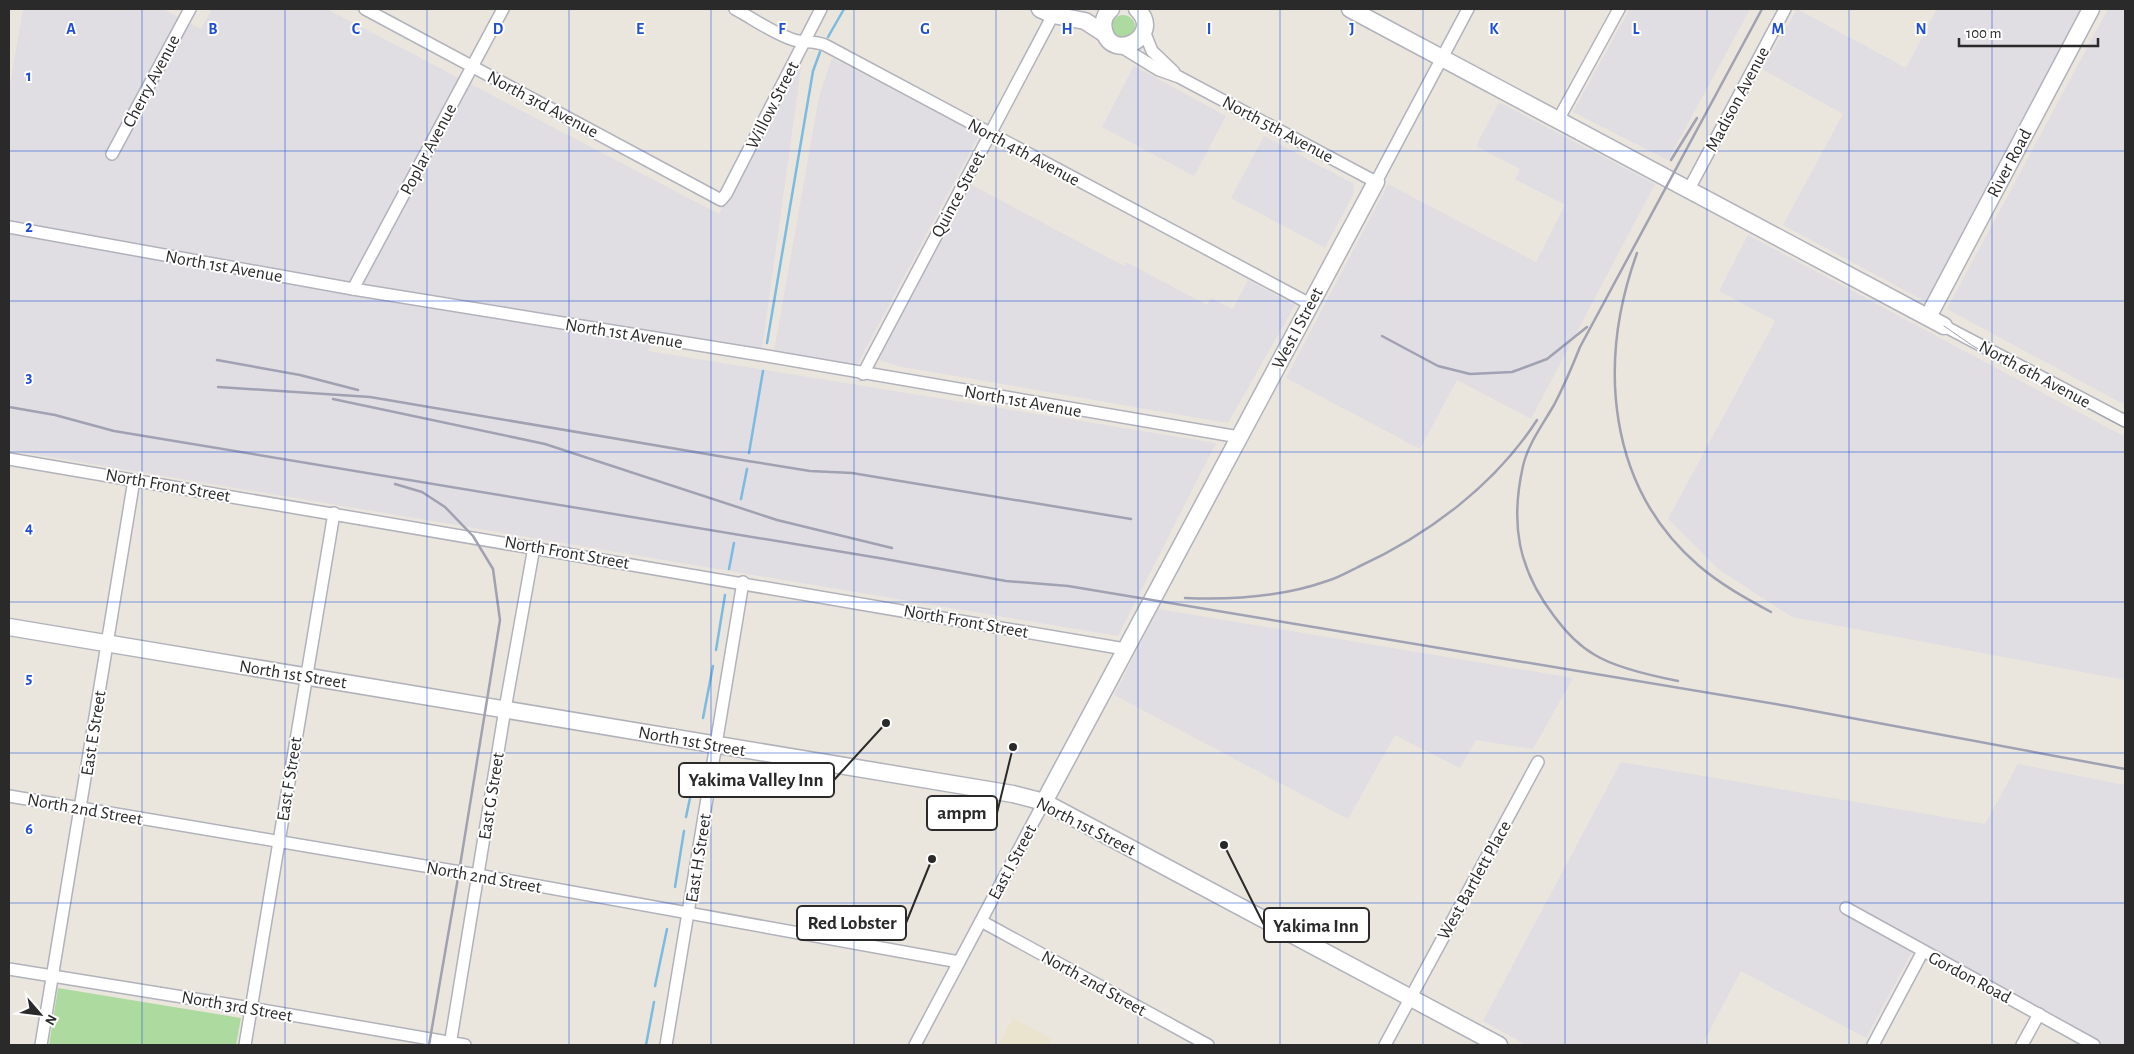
<svg xmlns="http://www.w3.org/2000/svg" width="2134" height="1054" font-family="'Alegreya Sans',sans-serif">
  <rect width="100%" height="100%" fill="#eae6dd"/>
  <g fill="#e0dde3">
    <polygon points="23,9 163,9 201,29 212,9 327,9 719,214 802,61 762,349 658,332 648,351 1216,443 1118,636 9,450 9,90"/>
    <polygon points="1630,9 1750,9 1668,160 1573,112"/>
    <polygon points="1797,9 1906,68 1937,9 2085,9 1930,304 1783,225 1843,114 1762,69"/>
    <polygon points="2108,9 2125,9 2125,405 1947,309"/>
    <polygon points="832,58 979,135 857,365 774,352 819,97"/>
    <polygon points="1134,66 1226,116 1194,176 1102,127"/>
    <polygon points="1499,102 1655,184 1531,419 1457,380 1420,449 1286,378 1388,184 1536,262 1565,205 1515,179 1520,169 1476,146"/>
    <polygon points="1264,136 1354,184 1353,195 1325,248 1231,198"/>
    <polygon points="972,185 1124,266 1126,262 1207,305 1211,298 1233,309 1248,280 1295,305 1228,423 897,366 877,359"/>
    <polygon points="1748,235 2125,437 2125,680 1792,617 1718,569 1668,519 1775,321 1719,291"/>
    <polygon points="1158,609 1573,678 1533,749 1476,740 1460,768 1395,735 1348,819 1114,695"/>
    <polygon points="1621,762 1985,824 2018,764 2125,785 2125,1045 2102,1045 1916,944 1866,1038 1741,971 1702,1045 1526,1045 1483,1021"/>
  </g>
  <polygon fill="#eae4ce" points="1013,1018 1052,1039 1048,1045 998,1045"/>
  <g fill="#addb9f">
    <circle cx="1123" cy="27" r="12"/>
    <polygon points="58,988 241,1018 236,1045 49,1045"/>
  </g>
  <g fill="none" stroke-linecap="round" stroke-linejoin="round">
    <g stroke="#7bbbe2" stroke-width="2.5">
      <polyline points="828,37 844,9"/>
      <polyline points="767,343 813,71 820,52"/>
      <polyline points="749,453 763,371"/>
      <polyline points="741,499 747,469"/>
      <polyline points="729,569 734,543"/>
      <polyline points="716,650 725,595"/>
      <polyline points="703,718 713,666"/>
      <polyline points="686,817 697,765"/>
      <polyline points="675,887 684,831"/>
      <polyline points="655,986 667,929"/>
      <polyline points="646,1045 654,1002"/>
    </g>
    <defs>
      <g id="street">
        <polyline points="365,9 721,200 726,194 821,9"/>
        <path d="M 735,9 C 754,19 774,34 794,40 C 805,43 813,40 825,45 L 1310,304"/>
        <polyline points="1144,31 1152,51 1174,72"/>
        <polyline points="1120,46 1159,70 1179,77 1376,182 1468,9"/>
        <polyline points="1558,120 1619,9"/>
        <polyline points="112,154 190,9"/>
        <polyline points="1689,189 1785,9"/>
        <polyline points="9,227 353,289 761,355 1239,437"/>
        <polyline points="353,289 503,9"/>
        <polyline points="1944,326 2125,421"/>
        <polyline points="863,374 1053,15"/>
        <polyline points="9,459 1125,649"/>
        <polyline points="9,796 478,875 959,962"/>
        <polyline points="1846,908 2094,1045"/>
        <polyline points="981,921 1208,1045"/>
        <polyline points="9,969 251,1008 465,1045"/>
        <polyline points="41,1045 134,480"/>
        <polyline points="245,1045 334,513"/>
        <polyline points="450,1045 505,709 534,547"/>
        <polyline points="666,1045 743,582"/>
        <polyline points="915,1045 1044,802"/>
        <polyline points="1385,1045 1538,762"/>
        <polyline points="1873,1045 1923,951"/>
        <polyline points="2022,1045 2039,1014"/>
      </g>
      <g id="secondary">
        <polyline points="1040,9 1053,15 1085,21 1105,34"/>
        <path d="M 1111,9 C 1105,14 1102,22 1104,30 C 1111,64 1165,36 1137,9"/>
        <polyline points="1350,9 1944,326"/>
        <polyline points="1928,317 2091,9"/>
        <polyline points="9,627 1013,794 1044,802 1499,1045"/>
        <polyline points="1044,802 1376,182"/>
      </g>
    </defs>
    <use href="#street" stroke="#b1b2bc" stroke-width="14"/>
    <use href="#secondary" stroke="#b1b2bc" stroke-width="19"/>
    <use href="#street" stroke="#fff" stroke-width="11"/>
    <use href="#secondary" stroke="#fff" stroke-width="16"/>
    <polyline stroke="#a0a1b2" stroke-width="1" points="1944,326 1973,346 2125,428"/>
    <g stroke="#a0a1b2" stroke-width="2.5">
      <polyline points="1671,160 1697,118"/>
      <path d="M 1637,253 C 1598,361 1606,485 1698,565 C 1720,584 1745,598 1771,612"/>
      <polyline points="1382,336 1438,366 1470,374 1512,372 1547,359 1587,327"/>
      <polyline points="217,360 300,375 358,390"/>
      <polyline points="218,387 370,397 748,461 810,471 852,473 888,479 1131,519"/>
      <polyline points="333,399 545,444 777,520 892,548"/>
      <polyline points="9,407 55,415 114,431 885,559 1006,581 1068,586 1787,706 2125,769"/>
      <polyline points="395,484 422,492 445,507 473,536 493,569 500,620 459,872 429,1045"/>
      <path d="M 1185,598 C 1233,600 1282,597 1327,581 C 1338,578 1348,572 1358,567 C 1428,535 1495,485 1537,420"/>
      <path d="M 1678,681 C 1653,676 1616,668 1595,655 C 1579,646 1565,631 1554,616 C 1518,569 1510,524 1523,466 C 1528,444 1543,424 1554,405 C 1564,386 1572,367 1580,347 L 1762,9"/>
    </g>
  </g>
  <path fill="none" stroke="#1d4ed8" stroke-width="1" stroke-opacity="0.55" d="M 142,9 L 142,1045M 285,9 L 285,1045M 427,9 L 427,1045M 569,9 L 569,1045M 711,9 L 711,1045M 854,9 L 854,1045M 996,9 L 996,1045M 1138,9 L 1138,1045M 1280,9 L 1280,1045M 1423,9 L 1423,1045M 1565,9 L 1565,1045M 1707,9 L 1707,1045M 1849,9 L 1849,1045M 1992,9 L 1992,1045M 9,151 L 2125,151M 9,301 L 2125,301M 9,452 L 2125,452M 9,602 L 2125,602M 9,753 L 2125,753M 9,903 L 2125,903"/>
  <g text-anchor="middle" stroke-width="4" stroke-linejoin="round" paint-order="stroke">
    <g font-size="18" fill="#2a2a2a" stroke="#fff">
      <text transform="translate(151 81) rotate(-62)" y="6">Cherry Avenue</text>
      <text transform="translate(1737 99) rotate(-62)" y="6">Madison Avenue</text>
      <text transform="translate(543 104) rotate(28)" y="6">North 3rd Avenue</text>
      <text transform="translate(772 105) rotate(-63)" y="6">Willow Street</text>
      <text transform="translate(1278 129) rotate(28)" y="6">North 5th Avenue</text>
      <text transform="translate(428 149) rotate(-62)" y="6">Poplar Avenue</text>
      <text transform="translate(1024 152) rotate(28)" y="6">North 4th Avenue</text>
      <text transform="translate(2009 163) rotate(-62)" y="6">River Road</text>
      <text transform="translate(958 194) rotate(-62)" y="6">Quince Street</text>
      <text transform="translate(224 266) rotate(10)" y="6">North 1st Avenue</text>
      <text transform="translate(1297 328) rotate(-62)" y="6">West I Street</text>
      <text transform="translate(624 333) rotate(9)" y="6">North 1st Avenue</text>
      <text transform="translate(2035 374) rotate(28)" y="6">North 6th Avenue</text>
      <text transform="translate(1023 401) rotate(10)" y="6">North 1st Avenue</text>
      <text transform="translate(168 485) rotate(10)" y="6">North Front Street</text>
      <text transform="translate(567 552) rotate(10)" y="6">North Front Street</text>
      <text transform="translate(966 621) rotate(10)" y="6">North Front Street</text>
      <text transform="translate(293 674) rotate(9)" y="6">North 1st Street</text>
      <text transform="translate(93 733) rotate(-81)" y="6">East E Street</text>
      <text transform="translate(692 741) rotate(10)" y="6">North 1st Street</text>
      <text transform="translate(289 779) rotate(-81)" y="6">East F Street</text>
      <text transform="translate(491 796) rotate(-81)" y="6">East G Street</text>
      <text transform="translate(85 809) rotate(10)" y="6">North 2nd Street</text>
      <text transform="translate(1086 826) rotate(27)" y="6">North 1st Street</text>
      <text transform="translate(698 858) rotate(-81)" y="6">East H Street</text>
      <text transform="translate(1012 862) rotate(-62)" y="6">East I Street</text>
      <text transform="translate(484 877) rotate(10)" y="6">North 2nd Street</text>
      <text transform="translate(1474 880) rotate(-61)" y="6">West Bartlett Place</text>
      <text transform="translate(1970 977) rotate(28)" y="6">Gordon Road</text>
      <text transform="translate(1094 983) rotate(29)" y="6">North 2nd Street</text>
      <text transform="translate(237 1006) rotate(10)" y="6">North 3rd Street</text>
    </g>
  </g>
  <g font-size="16" text-anchor="middle" font-weight="bold" fill="#1d4ed8" stroke="#fff" stroke-width="4" stroke-linejoin="round" paint-order="stroke">
    <text x="71" y="34">A</text>
    <text x="213" y="34">B</text>
    <text x="356" y="34">C</text>
    <text x="498" y="34">D</text>
    <text x="640" y="34">E</text>
    <text x="782" y="34">F</text>
    <text x="925" y="34">G</text>
    <text x="1067" y="34">H</text>
    <text x="1209" y="34">I</text>
    <text x="1352" y="34">J</text>
    <text x="1494" y="34">K</text>
    <text x="1636" y="34">L</text>
    <text x="1778" y="34">M</text>
    <text x="1921" y="34">N</text>
    <text x="29" y="81">1</text>
    <text x="29" y="232">2</text>
    <text x="29" y="382">3</text>
    <text x="29" y="533">4</text>
    <text x="29" y="683">5</text>
    <text x="29" y="834">6</text>
  </g>
  <path fill="none" stroke="#2a2a2a" stroke-width="2" d="M886 723L834 780M1013 747L997 813M932 859L906 923M1224 845L1264 925"/>
  <g fill="#2a2a2a" stroke="#fff" stroke-width="2">
    <circle cx="886" cy="723" r="5"/>
    <circle cx="1013" cy="747" r="5"/>
    <circle cx="932" cy="859" r="5"/>
    <circle cx="1224" cy="845" r="5"/>
  </g>
  <g fill="#fff" stroke="#2a2a2a" stroke-width="2">
    <rect x="679" y="763" width="155" height="34" rx="5"/>
    <rect x="927" y="796" width="70" height="34" rx="5"/>
    <rect x="797" y="906" width="109" height="34" rx="5"/>
    <rect x="1264" y="908" width="105" height="34" rx="5"/>
  </g>
  <g font-size="19" text-anchor="middle" font-weight="bold" fill="#2a2a2a">
    <text x="756" y="786">Yakima Valley Inn</text>
    <text x="962" y="819">ampm</text>
    <text x="852" y="929">Red Lobster</text>
    <text x="1316" y="932">Yakima Inn</text>
  </g>
  <rect width="2134" height="1054" fill="none" stroke="#2a2a2a" stroke-width="20"/>
  <g transform="translate(40 1014) rotate(118)" stroke="#ffffff" stroke-width="4" paint-order="stroke">
  <path d="M0-4L9 19L0 12L-9 19Z" fill="#2a2a2a"/>
  <text y="-8" font-size="14" font-weight="bold" text-anchor="middle" fill="#2a2a2a">N</text>
  </g>
  <path d="M1959 38v8h139v-8" fill="none" stroke="#2a2a2a" stroke-width="2.5"/>
  <text x="1966" y="38" font-size="15" fill="#2a2a2a" stroke="#ffffff" stroke-width="4" paint-order="stroke">100 m</text>
</svg>
